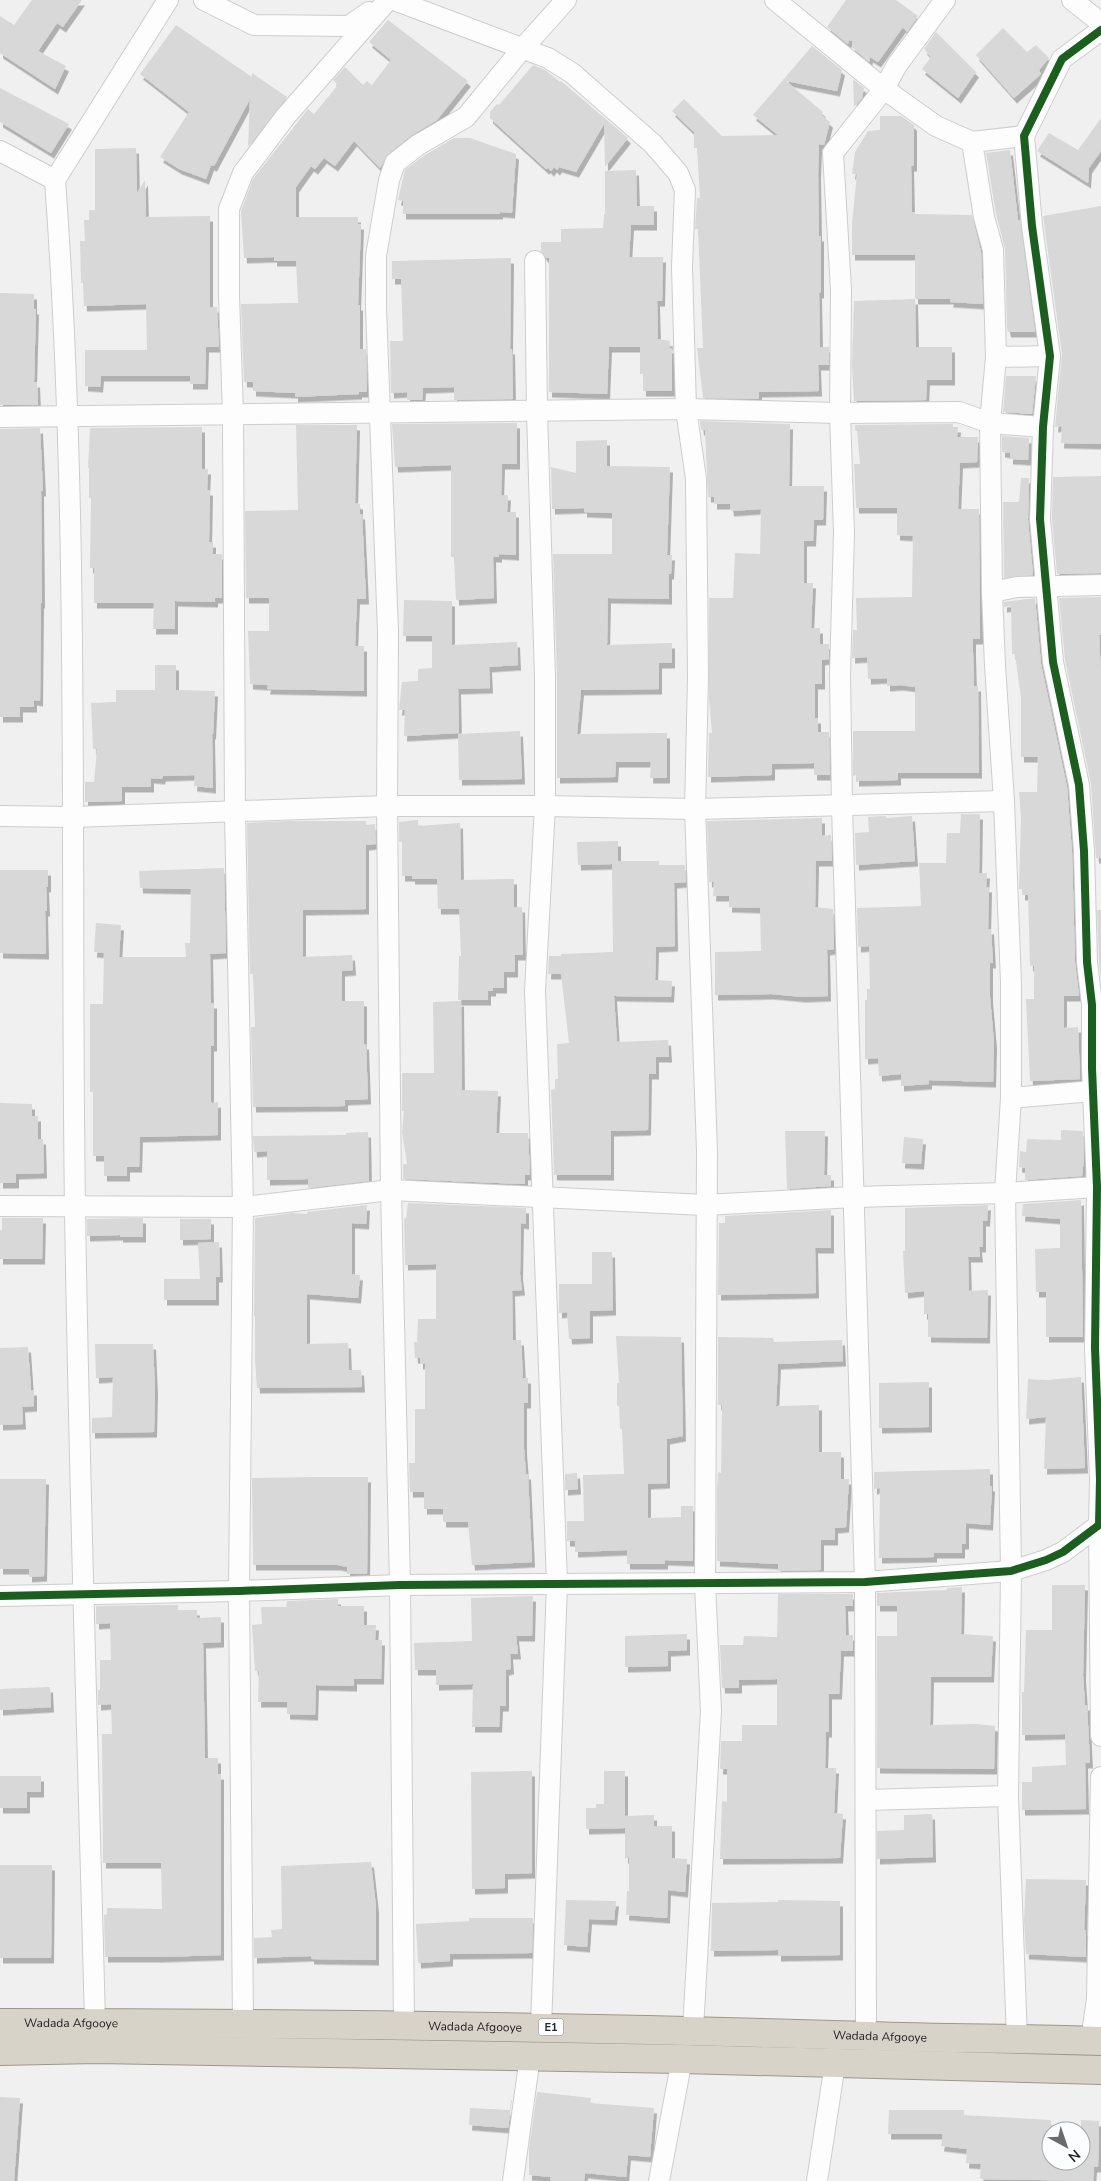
<svg xmlns="http://www.w3.org/2000/svg" width="1101" height="2181" font-family="'Nunito Sans',sans-serif">
  <defs>
    <filter id="shadow"><feDropShadow dx="3" dy="5.5" stdDeviation="0" flood-color="#0004"/></filter>
  </defs>
  <rect width="100%" height="100%" fill="#f0f0f0"/>
  <g fill="#d8d8d8" filter="url(#shadow)">
    <polygon points="32,0 82,0 63,27 57,23 38,51 66,66 55,89 0,53 0,16 14,25"/>
    <polygon points="846,0 896,0 918,16 907,32 903,27 878,62 870,57 869,62 852,47 852,41 849,40 848,44 827,27"/>
    <polygon points="388,20 468,81 437,120 412,135 388,154 380,168 354,141 335,166 324,158 315,169 311,166 296,187 296,217 358,217 358,224 361,224 358,305 360,305 360,349 366,349 367,392 359,392 359,394 295,397 295,393 253,391 253,382 244,382 241,304 298,303 296,261 274,261 274,257 244,258 241,211 253,179 308,109 314,114 338,85 333,80 345,67 363,85 367,81 372,85 391,60 369,42"/>
    <polygon points="176,25 252,77 252,73 287,97 248,147 250,99 214,166 211,165 206,179 179,169 160,157 189,112 140,74"/>
    <polygon points="1003,28 1027,52 1036,45 1049,58 1039,70 1041,74 1014,98 976,55"/>
    <polygon points="936,32 976,72 958,98 922,69 931,57 924,49"/>
    <polygon points="812,46 842,70 837,91 786,81 823,112 821,115 830,122 824,145 819,144 818,175 819,236 821,236 821,293 819,293 820,347 829,347 829,365 818,365 819,391 759,392 759,399 703,398 697,348 703,348 698,229 695,229 697,198 700,198 697,148 694,148 694,132 672,111 684,99 722,136 778,135 753,115"/>
    <polygon points="533,65 545,70 560,82 561,81 628,138 605,167 604,124 576,172 559,167 557,170 554,167 551,171 548,168 546,169 490,118 490,112 497,104 499,105"/>
    <polygon points="853,79 864,88 862,98 854,107"/>
    <polygon points="0,88 69,124 51,153 0,122"/>
    <polygon points="880,116 901,116 914,125 914,166 911,166 912,212 915,212 915,214 972,215 981,252 983,304 950,302 951,299 915,299 915,255 852,255 852,223 857,174 852,174 855,152 868,131 880,130"/>
    <polygon points="1101,118 1101,151 1089,168 1088,183 1037,151 1049,133 1078,150"/>
    <polygon points="454,138 470,138 516,154 512,213 500,212 500,214 403,214 403,201 398,200 405,170 425,155"/>
    <polygon points="136,148 137,193 145,180 146,217 210,216 210,307 217,307 219,347 206,347 205,384 190,384 190,376 101,376 100,387 85,386 85,350 147,350 146,304 84,306 83,283 81,283 80,241 85,241 84,220 89,220 89,210 95,210 95,149"/>
    <polygon points="1010,150 1018,220 1020,220 1035,332 1008,332 1007,327 1005,249 996,214 986,153"/>
    <polygon points="636,170 637,206 654,206 654,225 631,225 629,257 663,257 662,301 657,301 658,339 670,341 669,348 672,348 672,391 643,391 643,374 640,374 640,347 609,347 607,394 549,392 549,258 546,258 541,251 541,242 561,242 561,229 603,228 604,214 605,214 605,171"/>
    <polygon points="1101,206 1101,444 1061,443 1062,426 1055,427 1062,354 1043,216"/>
    <polygon points="511,258 510,349 512,349 513,399 454,400 454,387 423,388 422,400 407,400 407,392 391,393 390,341 403,341 401,279 392,279 392,261"/>
    <polygon points="0,293 34,294 34,309 36,309 34,382 37,382 38,405 0,405"/>
    <polygon points="915,299 916,347 952,347 952,380 927,380 926,400 854,401 852,364 854,301"/>
    <polygon points="1006,376 1036,376 1032,414 1003,412"/>
    <polygon points="700,421 790,424 789,486 824,486 823,520 814,520 813,541 804,541 804,583 813,583 811,628 820,628 820,644 829,644 829,659 822,660 822,684 815,684 815,718 818,718 818,732 829,732 830,775 814,775 814,763 772,764 772,775 708,777 709,733 712,733 709,699 709,598 733,598 735,553 760,554 761,509 731,511 730,504 714,504 714,497 708,497 705,430 701,430"/>
    <polygon points="517,423 517,464 502,464 501,495 508,495 507,512 516,512 516,555 499,554 499,557 493,557 494,598 456,600 454,557 451,557 451,465 395,467 392,424"/>
    <polygon points="953,424 953,427 958,427 957,437 978,437 977,462 960,463 958,509 979,509 980,639 973,639 973,652 974,686 978,686 979,773 898,773 898,780 856,781 856,775 853,776 853,731 915,731 915,687 900,685 887,686 887,678 868,679 867,657 852,658 853,630 857,630 856,598 912,597 913,536 897,535 897,508 856,508 854,464 860,464 857,431 855,430 855,425"/>
    <polygon points="296,425 357,425 355,503 360,504 360,514 362,514 366,599 357,599 355,646 364,646 364,691 267,689 268,685 250,684 248,631 269,631 269,598 246,598 245,511 298,510"/>
    <polygon points="202,427 202,469 208,469 207,490 210,490 209,542 213,542 213,554 222,554 222,598 215,598 215,602 175,601 175,629 153,629 154,603 94,603 94,568 90,568 91,498 89,498 89,468 88,468 90,428"/>
    <polygon points="40,428 43,491 41,491 42,603 41,603 40,701 34,700 34,707 20,707 20,717 0,717 0,429"/>
    <polygon points="1002,436 1029,438 1028,460 1010,459 1010,453 1002,452"/>
    <polygon points="607,440 607,466 670,467 667,555 672,555 671,574 669,574 669,599 608,598 607,645 672,643 672,663 659,663 659,689 581,690 577,734 667,733 667,778 650,778 651,762 616,762 615,777 557,778 557,678 553,554 612,554 612,513 584,512 584,508 552,509 551,467 576,473 576,441"/>
    <polygon points="1101,476 1101,573 1057,574 1052,519 1053,477"/>
    <polygon points="1021,478 1029,478 1028,520 1033,575 1004,578 1003,502 1019,502"/>
    <polygon points="1101,597 1101,635 1099,635 1101,673 1101,858 1096,858 1091,784 1065,660 1059,598"/>
    <polygon points="1035,598 1041,664 1067,787 1072,852 1075,962 1079,996 1064,996 1064,1028 1078,1027 1080,1079 1030,1081 1026,999 1034,999 1034,965 1030,966 1028,895 1022,895 1022,889 1019,889 1021,817 1019,792 1037,792 1038,757 1021,757 1021,698 1015,654 1012,654 1011,606 1004,607 1004,602"/>
    <polygon points="404,600 452,601 452,645 517,642 518,665 489,667 490,688 458,689 459,733 404,736 405,710 399,710 402,682 418,681 418,669 432,668 432,636 403,636"/>
    <polygon points="155,665 176,665 176,690 215,691 213,734 212,734 213,788 194,786 195,775 163,776 162,779 151,778 151,787 122,787 122,801 85,802 85,782 94,782 97,749 93,749 91,703 116,702 116,690 155,690"/>
    <polygon points="520,731 522,779 459,780 458,734"/>
    <polygon points="961,814 980,814 979,873 987,873 986,887 989,887 988,929 991,929 993,963 990,963 990,997 994,1043 993,1082 929,1080 929,1084 901,1086 901,1074 879,1076 878,1058 865,1059 865,1000 867,1000 867,989 870,989 869,946 858,947 857,908 921,906 919,863 946,863 947,833 960,833"/>
    <polygon points="886,816 886,818 912,816 915,861 856,865 855,833 869,832 868,817"/>
    <polygon points="822,818 822,836 831,835 832,861 816,861 815,907 833,909 834,949 827,950 828,996 803,997 771,994 715,995 715,952 761,951 760,908 729,907 729,896 713,896 714,882 709,882 707,821"/>
    <polygon points="418,820 418,826 460,823 461,880 514,879 514,907 522,907 523,955 515,955 515,972 504,972 504,988 493,988 493,991 488,991 488,1000 458,1000 459,956 461,956 459,909 438,909 437,879 412,879 412,876 402,876 402,842 399,842 399,822"/>
    <polygon points="288,821 366,821 366,825 375,824 376,844 366,845 366,909 303,910 303,957 352,955 353,970 342,971 342,1001 364,1001 364,1044 366,1044 368,1099 345,1100 345,1106 253,1107 251,1027 255,1027 253,974 250,974 247,823"/>
    <polygon points="618,841 618,861 659,861 659,865 685,865 686,882 674,883 675,946 656,947 655,980 672,981 671,997 614,996 617,1042 668,1040 669,1057 656,1057 656,1074 649,1074 648,1130 611,1131 611,1175 554,1175 551,1090 555,1089 555,1079 558,1079 557,1044 569,1043 561,974 548,974 549,956 561,956 561,954 613,952 612,864 578,865 577,842"/>
    <polygon points="224,868 226,953 210,954 211,1003 214,1003 214,1046 211,1046 211,1103 218,1102 218,1135 140,1137 139,1167 127,1167 127,1176 104,1176 104,1156 93,1156 93,1092 90,1092 90,1004 103,1004 104,953 94,952 96,923 121,925 119,957 186,957 185,943 190,943 191,889 140,888 139,871"/>
    <polygon points="0,870 48,870 48,887 46,887 47,911 45,911 46,954 0,953"/>
    <polygon points="1097,910 1101,910 1101,980 1099,961"/>
    <polygon points="461,1001 462,1090 498,1091 496,1133 528,1133 530,1175 525,1175 525,1184 403,1179 403,1164 407,1164 402,1132 404,1111 402,1111 402,1073 434,1073 433,1002"/>
    <polygon points="0,1103 32,1104 32,1116 38,1116 38,1139 43,1139 44,1173 16,1174 16,1183 0,1183"/>
    <polygon points="1061,1130 1083,1131 1084,1159 1082,1176 1025,1180 1025,1168 1019,1167 1020,1151 1026,1152 1027,1139 1061,1140"/>
    <polygon points="785,1131 825,1131 824,1175 831,1175 831,1186 787,1189"/>
    <polygon points="368,1132 369,1181 308,1188 308,1179 267,1180 267,1151 254,1152 253,1136 346,1135 346,1133"/>
    <polygon points="904,1137 923,1139 921,1164 902,1163"/>
    <polygon points="1081,1200 1083,1337 1046,1337 1046,1292 1036,1292 1035,1249 1060,1248 1060,1219 1022,1216 1023,1204"/>
    <polygon points="408,1203 526,1208 526,1224 521,1223 520,1274 522,1290 512,1291 513,1340 521,1340 523,1378 528,1378 528,1403 524,1403 524,1449 526,1474 528,1474 532,1562 472,1565 468,1522 443,1522 443,1509 424,1509 424,1492 410,1492 409,1463 415,1463 415,1409 425,1409 425,1363 420,1364 420,1358 415,1358 414,1342 417,1342 418,1319 436,1319 436,1264 405,1265 404,1218 406,1219"/>
    <polygon points="367,1205 366,1224 352,1223 352,1274 360,1275 358,1298 307,1294 307,1344 348,1343 349,1370 361,1370 362,1387 257,1388 255,1360 255,1316 254,1316 255,1218 292,1213 307,1214 307,1212"/>
    <polygon points="988,1205 987,1221 983,1221 983,1247 979,1247 980,1257 968,1257 969,1291 988,1290 987,1338 928,1337 928,1314 924,1314 924,1291 905,1293 903,1251 905,1251 905,1208"/>
    <polygon points="831,1210 831,1248 815,1248 816,1293 718,1295 719,1223 725,1223 725,1216"/>
    <polygon points="2,1218 43,1218 42,1259 0,1259 0,1230 2,1230"/>
    <polygon points="143,1218 143,1237 120,1237 120,1235 87,1236 87,1219"/>
    <polygon points="180,1219 211,1219 211,1239 180,1240"/>
    <polygon points="219,1242 220,1277 216,1277 216,1300 164,1300 164,1279 200,1279 198,1243"/>
    <polygon points="592,1252 612,1252 613,1310 590,1311 590,1338 569,1339 567,1312 559,1313 559,1284 592,1284"/>
    <polygon points="616,1336 681,1337 683,1436 667,1439 667,1483 648,1484 648,1518 681,1517 681,1506 693,1506 693,1561 665,1560 665,1564 627,1564 627,1550 575,1552 575,1541 567,1541 567,1521 584,1521 583,1475 624,1474 622,1429 620,1429 619,1406 617,1406 617,1383 619,1383"/>
    <polygon points="718,1337 773,1338 774,1342 842,1340 843,1361 778,1364 776,1406 819,1405 819,1452 841,1452 841,1479 849,1479 846,1527 835,1528 835,1540 821,1540 821,1570 778,1571 778,1564 717,1561 717,1491 718,1472 721,1473 722,1405 718,1405"/>
    <polygon points="95,1344 153,1344 155,1389 154,1432 92,1433 92,1418 112,1417 113,1377 96,1378"/>
    <polygon points="28,1347 31,1390 34,1390 34,1406 22,1407 23,1424 0,1425 0,1348"/>
    <polygon points="1081,1377 1085,1468 1044,1469 1046,1417 1026,1419 1028,1379 1046,1380"/>
    <polygon points="929,1382 929,1427 879,1428 879,1383"/>
    <polygon points="990,1469 990,1486 992,1486 990,1525 966,1523 966,1544 962,1544 962,1553 934,1553 934,1557 879,1558 880,1488 874,1489 874,1472"/>
    <polygon points="577,1473 578,1489 565,1490 565,1474"/>
    <polygon points="318,1477 368,1477 367,1574 347,1574 347,1567 338,1565 253,1565 252,1478"/>
    <polygon points="0,1479 46,1479 44,1576 29,1577 29,1569 0,1569"/>
    <polygon points="1052,1585 1085,1585 1083,1675 1085,1705 1087,1705 1090,1763 1085,1763 1086,1809 1022,1810 1022,1782 1032,1782 1032,1767 1066,1765 1065,1734 1022,1735 1022,1692 1024,1692 1026,1630 1052,1630"/>
    <polygon points="962,1587 961,1634 993,1636 991,1677 931,1677 930,1725 976,1724 995,1726 994,1769 877,1768 877,1636 897,1636 897,1606 877,1606 877,1593 947,1590 947,1588"/>
    <polygon points="778,1594 853,1594 853,1606 845,1606 846,1635 853,1635 853,1651 841,1651 839,1694 829,1694 829,1732 826,1732 825,1768 836,1768 834,1813 843,1814 840,1858 720,1859 722,1801 727,1802 727,1769 720,1769 721,1741 742,1741 742,1725 777,1725 777,1679 739,1680 739,1688 722,1688 720,1645 743,1645 744,1636 777,1637"/>
    <polygon points="533,1596 532,1636 516,1636 518,1654 510,1654 511,1669 506,1670 506,1706 500,1706 499,1727 472,1727 473,1684 436,1685 436,1670 415,1670 414,1643 472,1641 471,1598"/>
    <polygon points="338,1599 338,1606 364,1606 364,1625 376,1625 375,1640 382,1640 381,1679 354,1679 354,1686 316,1685 315,1715 287,1714 287,1702 258,1702 259,1671 255,1671 252,1625 262,1624 261,1607 286,1607 287,1601"/>
    <polygon points="158,1605 178,1605 178,1610 197,1610 197,1618 221,1617 221,1642 203,1643 205,1758 218,1758 218,1774 221,1774 221,1955 160,1957 105,1957 104,1915 107,1914 107,1908 162,1909 161,1863 103,1863 102,1734 112,1734 111,1704 98,1705 98,1690 100,1690 100,1660 111,1660 110,1623 96,1624 96,1606"/>
    <polygon points="687,1634 687,1650 668,1651 668,1666 625,1667 625,1636"/>
    <polygon points="50,1687 51,1707 0,1710 0,1689"/>
    <polygon points="532,1771 532,1873 505,1874 505,1888 472,1889 471,1772"/>
    <polygon points="604,1771 625,1771 625,1816 654,1815 654,1826 672,1826 672,1858 687,1859 685,1892 668,1890 667,1918 626,1915 627,1891 629,1891 629,1858 625,1858 625,1828 586,1829 586,1808 596,1808 596,1804 604,1804"/>
    <polygon points="0,1776 41,1776 41,1792 27,1792 27,1808 0,1808"/>
    <polygon points="932,1814 933,1857 877,1859 877,1831 904,1830 904,1815"/>
    <polygon points="371,1862 376,1907 376,1960 311,1959 311,1956 254,1958 254,1938 272,1937 271,1930 282,1929 281,1866"/>
    <polygon points="0,1865 52,1865 51,1958 0,1958"/>
    <polygon points="1026,1879 1086,1880 1084,1930 1086,1930 1086,1957 1026,1954 1024,1920"/>
    <polygon points="566,1900 616,1901 614,1920 589,1919 587,1947 564,1945"/>
    <polygon points="778,1900 840,1901 840,1955 778,1956 778,1950 711,1951 712,1903 778,1902"/>
    <polygon points="469,1918 533,1918 532,1953 450,1954 450,1961 418,1963 416,1924 469,1921"/>
    <polygon points="537,2092 591,2098 590,2103 654,2108 650,2157 628,2155 626,2177 585,2173 584,2181 550,2181 551,2177 529,2175 529,2149"/>
    <polygon points="0,2097 20,2098 14,2181 0,2181"/>
    <polygon points="511,2100 512,2100 508,2128 469,2125 470,2108 510,2110"/>
    <polygon points="889,2110 964,2110 964,2115 1051,2120 1051,2161 1081,2161 1081,2120 1099,2121 1098,2167 1094,2167 1093,2181 980,2179 981,2164 966,2163 967,2149 941,2146 943,2134 888,2134"/>
  </g>
  <g fill="none" stroke-linecap="round" stroke-linejoin="round">
    <defs>
      <g id="minor">
        <polyline points="204,0 254,25 349,26 369,12"/>
        <polyline points="394,0 548,58 572,73 653,144 678,173 685,190 682,267 686,409 696,479 698,677 695,809 707,1151 705,1584 711,1711 693,2030"/>
        <polyline points="775,0 884,89 936,126 972,142 984,217 993,250 996,357 990,423 992,592 1017,587 1101,585"/>
        <polyline points="1072,0 1101,23"/>
        <polyline points="972,142 1024,136"/>
        <path d="M 0,151 L 55,180 C 80,522 70,865 75,1208 C 79,1479 88,1751 95,2023"/>
        <polyline points="55,180 168,0"/>
        <polyline points="535,261 537,411 545,678 545,806 535,991 557,1583 541,2027"/>
        <polyline points="996,357 1050,356"/>
        <polyline points="0,417 686,409 840,413 841,290 833,153 884,89 897,65 945,0"/>
        <polyline points="992,592 995,666 1004,801 1011,983 1011,1098 1005,1193 1011,1571 1008,1796 1017,2040"/>
        <polyline points="0,816 74,817 387,806 545,806 695,809 1004,801"/>
        <polyline points="1011,1098 1093,1091"/>
        <polyline points="0,1206 243,1207 391,1190 705,1205 854,1197 1005,1193 1097,1187"/>
        <polyline points="1099,1525 1101,1736"/>
        <polyline points="0,1596 239,1591 400,1585 865,1582 1011,1571 1046,1560 1063,1552 1099,1525 1100,1479 1095,1348 1097,1187 1092,1068 1092,1005 1087,962 1084,851 1079,785 1053,662 1040,519 1043,427 1050,356 1032,226 1024,136 1062,59 1101,30"/>
        <polyline points="866,1800 1008,1796"/>
        <polyline points="243,2023 239,1591 243,1207 235,813 233,414 229,296 229,209 243,173 286,116 388,0"/>
        <polyline points="404,2025 400,1585 391,1190 387,806 388,632 376,308 376,256 389,180 395,163 418,145 466,117 522,49 566,0"/>
        <polyline points="866,2036 865,1582 842,806 840,675 844,533 840,413 959,412 990,423 1043,427"/>
        <polyline points="1091,2040 1097,1999 1101,1777"/>
        <polyline points="513,2181 530,2056"/>
        <polyline points="659,2181 682,2059"/>
        <polyline points="817,2181 835,2064"/>
      </g>
      <g id="trunk">
        <path id="s1" d="M 0,2023 C 290,2023 579,2027 869,2036 C 946,2039 1024,2038 1101,2041"/>
        <polyline points="0,2051 96,2049 682,2059 1101,2070"/>
      </g>
    </defs>
    <use href="#minor" stroke="#cdcdcd" stroke-width="22"/>
    <use href="#trunk" stroke="#9e9788" stroke-width="30"/>
    <use href="#minor" stroke="#fdfdfd" stroke-width="20"/>
    <use href="#trunk" stroke="#d8d3c8" stroke-width="28"/>
    <defs>
      <polyline id="cycleway" points="0,1596 239,1591 400,1585 865,1582 1011,1571 1046,1560 1063,1552 1099,1525 1100,1479 1095,1348 1097,1187 1092,1068 1092,1005 1087,962 1084,851 1079,785 1053,662 1040,519 1043,427 1050,356 1032,226 1024,136 1062,59 1101,30"/>
    </defs>
    <use href="#cycleway" stroke="#fcfdfe" stroke-width="11"/>
    <use href="#cycleway" stroke="#1b5e20" stroke-width="8"/>
  </g>
  <g text-anchor="middle" stroke-width="4.5" stroke-linejoin="round" paint-order="stroke">
    <rect fill="#fcfdfe" stroke="#646465" stroke-width="1" x="538.5" y="2018.5" width="25" height="17" rx="4"/>
    <g font-size="11" font-weight="bold" fill="#232324">
      <text x="551" y="2031">E1</text>
    </g>
    <g font-size="12" fill="#232324" stroke="#fcfdfe">
      <text dy="4" stroke="none"><textPath href="#s1" startOffset="71">Wadada Afgooye</textPath></text>
      <text dy="4" stroke="none"><textPath href="#s1" startOffset="475">Wadada Afgooye</textPath></text>
      <text dy="4" stroke="none"><textPath href="#s1" startOffset="880">Wadada Afgooye</textPath></text>
    </g>
  </g>
  <g transform="translate(1066 2146) rotate(140)"><circle r="24" fill="#fcfdfe" stroke="#a5a6a7"/>
  <path d="M0-4L9 19L0 12L-9 19Z" fill="#6b6b6b"/>
  <text y="-8" font-size="14" font-weight="bold" text-anchor="middle" fill="#232324">N</text>
  </g>
</svg>
